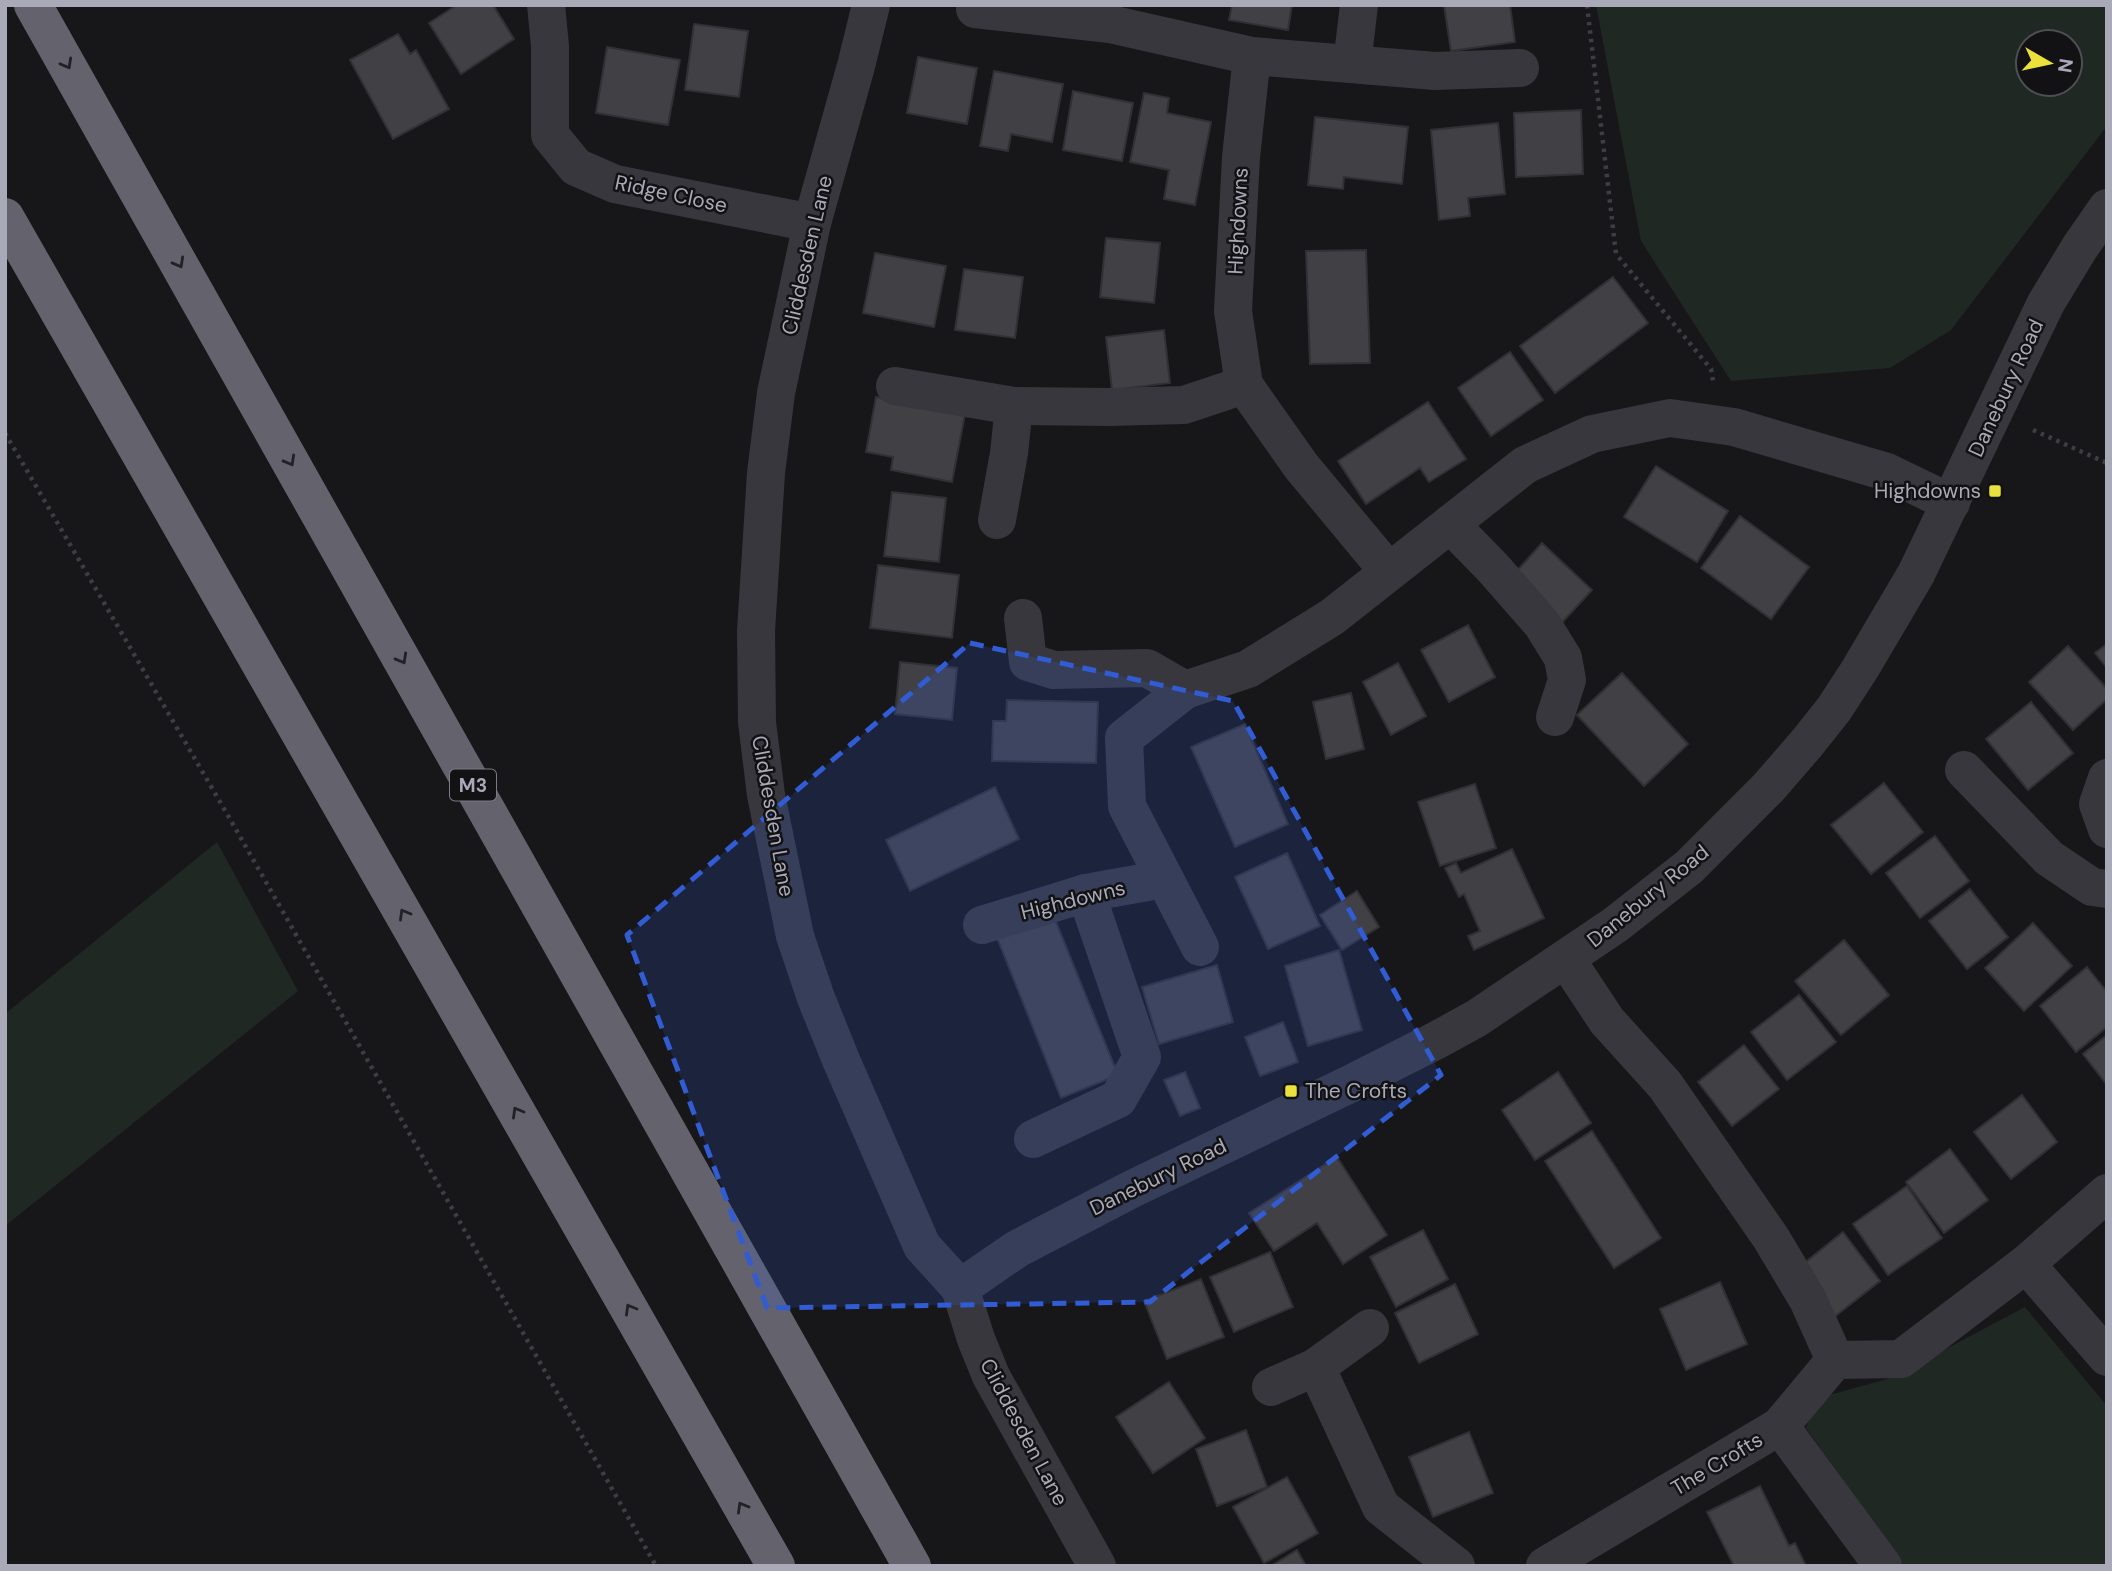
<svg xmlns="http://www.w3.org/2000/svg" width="2112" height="1571" font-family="'DM Sans',sans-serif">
  <rect width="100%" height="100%" fill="#171618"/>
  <g fill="#202823" fill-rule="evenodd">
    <path d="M 1596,5 L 2107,5 L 2107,126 L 1951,330 L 1890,368 L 1731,381 L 1641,241 ZM 2028,42 L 2070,42 L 2070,84 L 2028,84 Z"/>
    <polygon points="217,842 298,991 5,1226 5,1014"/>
    <polygon points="2025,1307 2107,1406 2107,1566 1904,1566 1806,1428 1818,1398 1891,1378"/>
  </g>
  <g fill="#414045" stroke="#313034" stroke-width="2">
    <polygon points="457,5 493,5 514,39 461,74 429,23"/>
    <polygon points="1232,5 1292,5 1288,30 1229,20"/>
    <polygon points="1444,5 1510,5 1515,42 1451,51"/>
    <polygon points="694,24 748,31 739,97 685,90"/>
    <polygon points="398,34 410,54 416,50 449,109 393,139 350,60"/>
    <polygon points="607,47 680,60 668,125 596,113"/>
    <polygon points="918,57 977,68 967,124 907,113"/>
    <polygon points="994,71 1063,84 1052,142 1011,134 1008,151 980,146"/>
    <polygon points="1073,91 1133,103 1122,161 1063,150"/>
    <polygon points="1144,93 1169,98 1167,113 1211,122 1195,205 1164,199 1169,170 1130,162"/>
    <polygon points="1581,110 1583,174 1516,177 1514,113"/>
    <polygon points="1315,117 1408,127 1402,184 1344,177 1343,189 1308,185"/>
    <polygon points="1498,123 1505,194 1468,198 1470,216 1439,220 1431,130"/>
    <polygon points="1106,238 1160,243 1154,303 1100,297"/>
    <polygon points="1366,250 1370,363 1310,364 1306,251"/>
    <polygon points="875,253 946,266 934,327 863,313"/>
    <polygon points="964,269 1023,277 1015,338 955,330"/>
    <polygon points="1613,277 1648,323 1555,393 1520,346"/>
    <polygon points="1164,330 1170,383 1112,390 1106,337"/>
    <polygon points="1510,352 1543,400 1491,436 1458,388"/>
    <polygon points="876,397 965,414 952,482 891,470 893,457 866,452"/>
    <polygon points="1428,402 1466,459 1429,482 1420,468 1366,504 1338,461"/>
    <polygon points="1656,466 1728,511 1697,562 1624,517"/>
    <polygon points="892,492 946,498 939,562 884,556"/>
    <polygon points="1740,516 1809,567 1771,619 1701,568"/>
    <polygon points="1542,543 1592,590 1556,629 1506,583"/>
    <polygon points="878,565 959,575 952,638 870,628"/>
    <polygon points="1468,625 1495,677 1449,702 1421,650"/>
    <polygon points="2107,644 2107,668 2095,653"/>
    <polygon points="2068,646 2107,689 2107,699 2073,730 2029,682"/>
    <polygon points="900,662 957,668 952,720 895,714"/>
    <polygon points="1398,663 1426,716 1391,735 1363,682"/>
    <polygon points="1622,673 1688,744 1644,786 1577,715"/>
    <polygon points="1351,693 1364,749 1326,759 1313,702"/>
    <polygon points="1007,700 1098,702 1096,763 992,761 993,721 1006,721"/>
    <polygon points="2031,702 2073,753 2028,790 1986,739"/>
    <polygon points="1245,724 1288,824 1235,847 1191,747"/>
    <polygon points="1884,783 1923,832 1871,874 1831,825"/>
    <polygon points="1475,784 1496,848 1440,866 1418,802"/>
    <polygon points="995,787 1019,839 910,891 886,840"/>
    <polygon points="1935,836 1969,881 1920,918 1886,873"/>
    <polygon points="1512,849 1544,918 1474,950 1468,936 1480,931 1464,894 1459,897 1445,868 1456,863 1461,873"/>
    <polygon points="1287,853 1320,926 1268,949 1235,877"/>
    <polygon points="1970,889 2008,937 1967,969 1929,921"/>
    <polygon points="1357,891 1379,927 1342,950 1320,915"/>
    <polygon points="1052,912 1118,1075 1061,1098 996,935"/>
    <polygon points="2033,923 2072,966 2024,1011 1985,968"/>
    <polygon points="1844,940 1889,995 1841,1035 1795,981"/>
    <polygon points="1339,950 1362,1030 1308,1046 1285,966"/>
    <polygon points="1217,965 1233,1022 1159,1044 1142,987"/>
    <polygon points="2087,967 2107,992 2107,1027 2076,1052 2040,1006"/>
    <polygon points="1799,995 1836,1042 1787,1080 1751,1032"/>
    <polygon points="1283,1022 1298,1062 1260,1076 1245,1037"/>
    <polygon points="2107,1035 2107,1085 2083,1054"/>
    <polygon points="1744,1045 1779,1089 1732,1126 1698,1082"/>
    <polygon points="1185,1072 1200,1108 1180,1116 1164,1080"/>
    <polygon points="1558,1072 1591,1123 1535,1160 1502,1110"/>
    <polygon points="2022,1095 2057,1142 2011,1179 1974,1132"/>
    <polygon points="1592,1131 1661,1238 1614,1268 1545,1161"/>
    <polygon points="1950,1149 1988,1200 1944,1233 1906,1182"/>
    <polygon points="1337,1157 1387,1235 1343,1264 1317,1223 1274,1251 1249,1213"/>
    <polygon points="1907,1186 1942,1238 1888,1275 1853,1224"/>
    <polygon points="1423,1230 1448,1279 1396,1307 1370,1257"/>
    <polygon points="1843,1232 1880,1281 1834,1317 1797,1269"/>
    <polygon points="1270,1252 1293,1307 1234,1332 1210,1277"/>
    <polygon points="1201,1279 1224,1337 1167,1359 1144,1301"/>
    <polygon points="1720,1282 1747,1344 1686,1370 1660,1309"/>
    <polygon points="1455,1284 1478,1334 1419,1363 1395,1313"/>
    <polygon points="1169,1382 1205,1438 1153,1473 1116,1417"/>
    <polygon points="1246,1430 1267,1487 1217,1506 1196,1449"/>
    <polygon points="1469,1432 1493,1493 1433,1517 1409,1457"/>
    <polygon points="1287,1477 1318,1533 1264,1563 1233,1507"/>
    <polygon points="1760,1486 1789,1546 1795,1543 1806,1566 1734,1566 1707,1512"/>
    <polygon points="1297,1550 1306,1566 1271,1566"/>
  </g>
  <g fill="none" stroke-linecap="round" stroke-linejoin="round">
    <g stroke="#3d3d44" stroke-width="4.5" stroke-dasharray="3.5 5" stroke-linecap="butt">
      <polyline points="1587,5 1616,254 1711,369 1713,381"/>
      <polyline points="2033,430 2107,463"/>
      <polyline points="5,433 230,819 656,1566"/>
    </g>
    <g stroke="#38373d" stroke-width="38">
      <polyline points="546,5 550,46 550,135 576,167 615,184 812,223"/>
      <polyline points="871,5 856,66 812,223 776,393 766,473 756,631 757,722 766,795 795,936 816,998 841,1060 922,1246 960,1288 976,1339 991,1376 1097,1566"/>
      <polyline points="975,9 1110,24 1252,56 1435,71 1520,68"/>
      <polyline points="1252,56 1241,157 1233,311 1244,385 1301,466 1389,572"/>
      <polyline points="1352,64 1359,5"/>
      <polyline points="895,386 1014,406 1110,407 1184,405 1244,385"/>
      <polyline points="997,520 1009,453 1014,406"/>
      <polyline points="1450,524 1493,568 1542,624 1563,658 1567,680 1555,717"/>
      <polyline points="1023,618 1028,662 1054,670 1147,668 1185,690"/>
      <polyline points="1964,770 2049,858 2092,887 2107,889"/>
      <polyline points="2107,778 2098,804 2107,829"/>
      <polyline points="982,925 1086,893 1164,879"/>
      <polyline points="1200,947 1127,806 1124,738 1185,690 1248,669 1332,617 1525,465 1592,434 1670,418 1734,427 1887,472 1951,503"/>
      <polyline points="1566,959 1607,1021 1665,1085 1771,1238 1808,1300 1835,1360"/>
      <polyline points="1033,1139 1118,1099 1142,1057 1086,893"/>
      <polyline points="2026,1264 2107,1357"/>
      <polyline points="960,1288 1017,1249 1132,1189 1350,1084 1437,1040 1477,1018 1615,925 1689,867 1768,788 1807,743 1834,709 1860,669 1916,574 2046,303 2080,247 2107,208"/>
      <polyline points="1316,1367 1381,1507 1456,1566"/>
      <polyline points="1271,1387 1316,1367 1370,1328"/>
      <polyline points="1780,1426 1883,1566"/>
      <polyline points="1545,1566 1780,1426 1835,1360 1901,1359 2026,1264 2107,1193"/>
    </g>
    <g stroke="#64636d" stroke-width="38">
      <polyline points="33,5 912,1566"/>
      <polyline points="5,217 776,1566"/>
    </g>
  </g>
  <defs><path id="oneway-chevron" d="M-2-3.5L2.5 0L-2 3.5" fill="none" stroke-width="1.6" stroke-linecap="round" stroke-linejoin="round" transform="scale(1.75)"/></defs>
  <g stroke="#222125">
    <use href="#oneway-chevron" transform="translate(67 64) rotate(61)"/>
    <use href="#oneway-chevron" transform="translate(179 263) rotate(61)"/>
    <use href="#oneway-chevron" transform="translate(290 461) rotate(61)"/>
    <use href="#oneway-chevron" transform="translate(402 659) rotate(61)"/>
    <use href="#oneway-chevron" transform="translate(404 914) rotate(-120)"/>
    <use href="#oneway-chevron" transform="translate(517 1112) rotate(-120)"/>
    <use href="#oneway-chevron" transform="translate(630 1309) rotate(-120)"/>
    <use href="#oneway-chevron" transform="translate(742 1507) rotate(-120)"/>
  </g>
  <path fill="#325cd3" fill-opacity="0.2" stroke="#325cd3" stroke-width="5" stroke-dasharray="14 9" stroke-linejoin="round" d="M 970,643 L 1233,701 L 1441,1075 L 1150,1302 L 767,1308 L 627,935 Z"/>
  <g fill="#eae13c" stroke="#121113" stroke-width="2.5">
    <rect x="1988" y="484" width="14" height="14" rx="3.5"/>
    <rect x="1284" y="1084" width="14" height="14" rx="3.5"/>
  </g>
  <g text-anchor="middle" stroke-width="5" stroke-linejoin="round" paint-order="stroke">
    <rect fill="#121113" stroke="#7c7b86" stroke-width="2" x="450" y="769.5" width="46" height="31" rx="5"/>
    <g font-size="19" font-weight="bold" fill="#a9a9b7">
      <text x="473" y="792">M3</text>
    </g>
    <g font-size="21" fill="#a9a9b7" stroke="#121113">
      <text transform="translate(671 194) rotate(12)" y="7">Ridge Close</text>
      <text transform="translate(1238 221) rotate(-87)" y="7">Highdowns</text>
      <text transform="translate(807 255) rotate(-77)" y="7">Cliddesden Lane</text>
      <text transform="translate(2006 388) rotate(-65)" y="7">Danebury Road</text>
      <text transform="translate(773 816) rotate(80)" y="7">Cliddesden Lane</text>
      <text transform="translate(1648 896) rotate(-39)" y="7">Danebury Road</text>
      <text transform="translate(1073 900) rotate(-14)" y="7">Highdowns</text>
      <text transform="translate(1158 1177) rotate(-26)" y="7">Danebury Road</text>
      <text transform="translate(1024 1432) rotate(62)" y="7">Cliddesden Lane</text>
      <text transform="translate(1717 1464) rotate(-31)" y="7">The Crofts</text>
    </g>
    <g font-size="21" fill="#a9a9b7" stroke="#121113" text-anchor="end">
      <text x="1981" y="498">Highdowns</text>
      <text x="1305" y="1098" text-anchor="start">The Crofts</text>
    </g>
  </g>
  <rect width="2112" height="1571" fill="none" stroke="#a9a9b7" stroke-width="14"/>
  <g transform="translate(2049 63) rotate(99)"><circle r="33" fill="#121113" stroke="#4e4e55" stroke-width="2"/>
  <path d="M0-5L12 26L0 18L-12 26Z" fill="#eae13c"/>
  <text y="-10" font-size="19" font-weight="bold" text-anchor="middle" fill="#a9a9b7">N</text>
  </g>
</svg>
